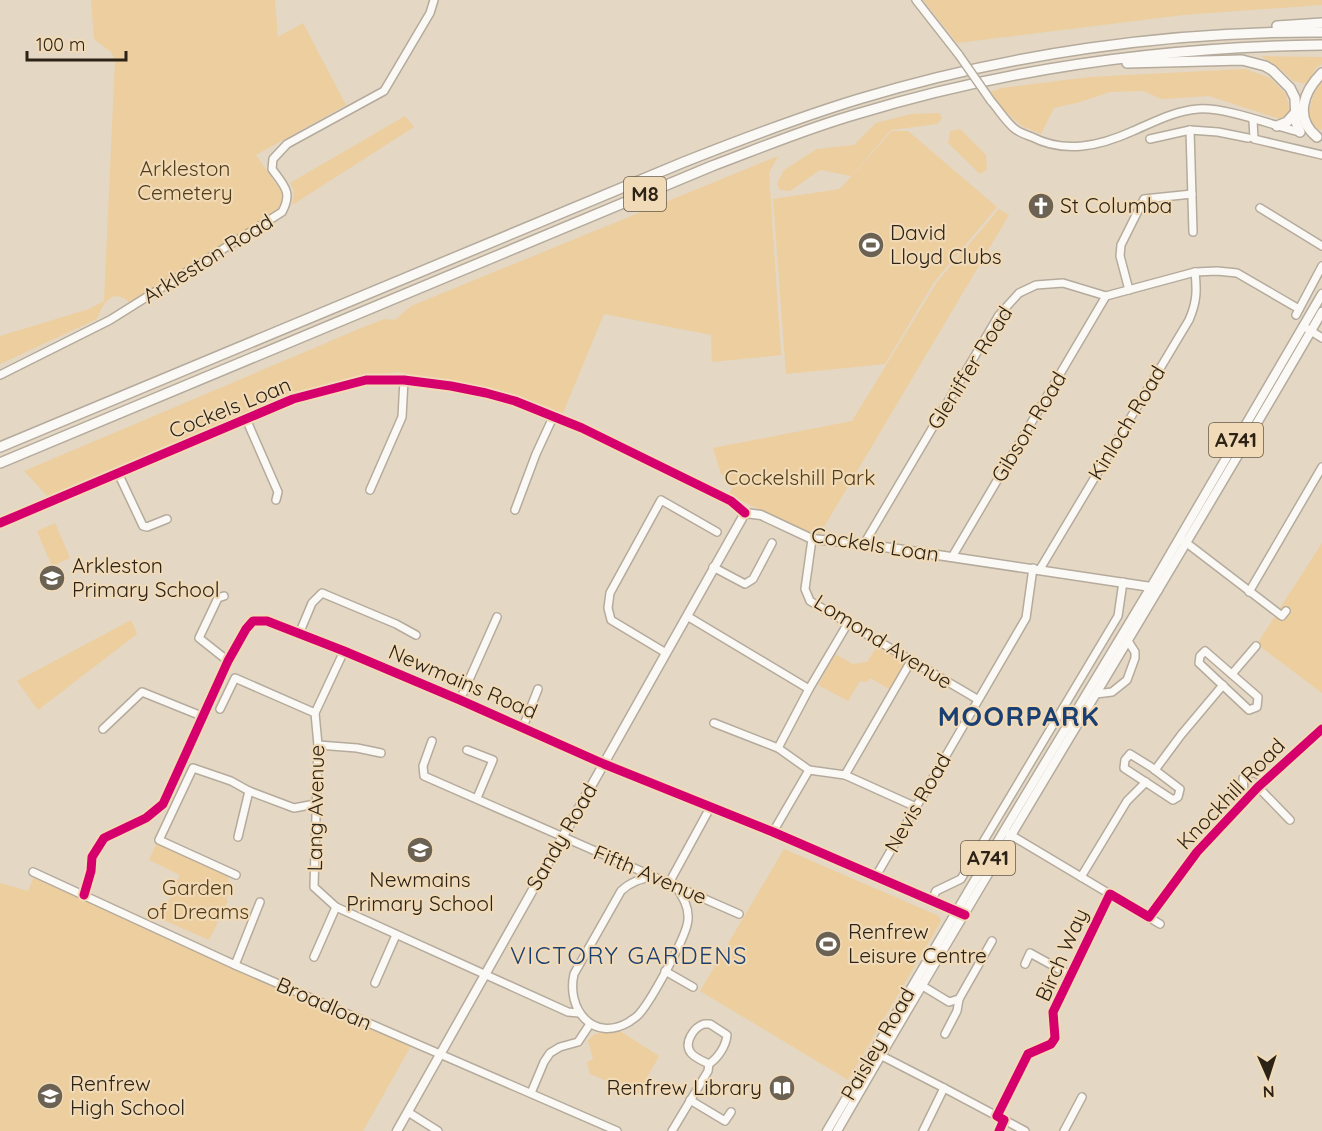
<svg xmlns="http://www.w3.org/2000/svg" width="1322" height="1131" font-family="Quicksand,sans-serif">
  <rect width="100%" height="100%" fill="#e4d7c4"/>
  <g fill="#edce9e">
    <path d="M 91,0 L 275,0 L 278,37 L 303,23 L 346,105 L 256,155 L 284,195 L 284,199 L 279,208 L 192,266 L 130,303 C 112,287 103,303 97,319 L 0,364 L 0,336 L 89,309 L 104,301 L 115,60 L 111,52 L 94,39 Z"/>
    <polygon points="923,0 1322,0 1322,5 1183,15 957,43"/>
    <polygon points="1261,56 1322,57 1322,64 1316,68 1307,84 1293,81 1285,73"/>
    <polygon points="1245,69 1270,78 1286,94 1290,113 1280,119 1209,96 1162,99 1143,91 1110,92 1080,102 1054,108 1041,134 1022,126 1006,112 990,92 1002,88 1089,77"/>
    <path d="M 1322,82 L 1322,129 L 1314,131 L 1308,124 C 1310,110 1311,92 1322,82 Z"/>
    <polygon points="939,113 942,118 937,124 891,130 851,176 820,170 790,191 780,190 777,184 784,170 817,149 854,145 876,123 912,114"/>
    <polygon points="405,116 414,127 292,205 294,191 290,183"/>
    <polygon points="960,129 986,155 987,169 980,174 948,143 950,131"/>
    <polygon points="892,131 908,131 997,207 934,282 885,364 786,374 773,199 840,189"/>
    <polygon points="778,156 769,173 781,355 712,362 711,335 604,314 563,413 519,397 399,372 364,376 302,391 50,499 24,471 366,326 385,319 395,320 411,306"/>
    <polygon points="999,209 1009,215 818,537 729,495 735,482 721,474 713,448 852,421 937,282"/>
    <polygon points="55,523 70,558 52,566 37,531"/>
    <polygon points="1322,543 1322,693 1257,644"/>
    <polygon points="131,620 137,634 38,710 17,681"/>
    <polygon points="878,645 901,657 904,669 891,690 870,678 868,682 860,681 848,701 818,685 835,654 853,664 867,662"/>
    <polygon points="157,843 228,876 230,890 226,899 228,901 209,940 161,919 180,875 149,860"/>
    <polygon points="784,849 939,916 941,921 848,1080 700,991"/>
    <polygon points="34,876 411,1046 363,1131 0,1131 0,883 28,891"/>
    <path d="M 620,1031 L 659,1056 L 638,1094 L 590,1074 L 587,1062 L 593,1059 L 588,1041 C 595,1030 608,1032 620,1031 Z"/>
  </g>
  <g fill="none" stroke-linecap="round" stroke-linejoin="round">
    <defs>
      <g id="minor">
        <polyline points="916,0 959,55"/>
        <path d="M 991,101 C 999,110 1006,122 1015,129 C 1020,133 1027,135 1032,137 C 1065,154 1100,146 1133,131 C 1154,122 1174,111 1198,109 C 1226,107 1271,125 1300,132"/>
        <polyline points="1253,120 1254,139 1322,155"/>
        <polyline points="1190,130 1193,232"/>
        <polyline points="1150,139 1190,130 1218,132 1248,138"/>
        <polyline points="1260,208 1322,246"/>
        <polyline points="1129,290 1120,256 1121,245 1144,199 1192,194"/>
        <polyline points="1296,315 1322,266"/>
        <polyline points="1303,326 1322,338"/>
        <path d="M 0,375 L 110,320 L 282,212 C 293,192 284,186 272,169 L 273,159 L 287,144 L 384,91 L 430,13 L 434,0"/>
        <polyline points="246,419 278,492 276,500"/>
        <polyline points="118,473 143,526 147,527 167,519"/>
        <polyline points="370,490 402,417 404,380"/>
        <polyline points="515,510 536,454 554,415"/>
        <polyline points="0,523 293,399 366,380 404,380 451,386 486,393 515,401 582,428 731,501 745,513"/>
        <polyline points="812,539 805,589 810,601 977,699"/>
        <polyline points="1184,541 1282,616 1286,611"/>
        <polyline points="864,544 999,315 1019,293 1036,285 1063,283 1106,296 1195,272 1217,271 1237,273 1299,309"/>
        <polyline points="952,557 1106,296"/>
        <polyline points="713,567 745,584 753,579 772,543"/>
        <path d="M 1040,569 L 1189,320 C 1197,302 1197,290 1195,272"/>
        <polyline points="1249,592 1322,467"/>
        <polyline points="224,596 218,598 199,638 228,661"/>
        <polyline points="687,616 809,689"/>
        <polyline points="299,634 312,603 322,593 396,624 416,635"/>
        <polyline points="344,651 315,713 318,745 314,887 336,907 568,1012 579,1013"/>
        <polygon points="1205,651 1258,697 1257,707 1249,710 1199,663 1200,656"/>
        <polyline points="666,653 611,620 608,608 610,593 661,500 717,532"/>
        <polyline points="1232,674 1256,646"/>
        <polyline points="1096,694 1112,692 1127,680 1135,658 1135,652 1128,641"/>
        <polyline points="460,700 497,617"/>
        <polyline points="220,709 235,678 315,713"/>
        <polyline points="714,723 778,748 809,770 845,775 916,807"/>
        <polyline points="523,727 538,689"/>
        <polyline points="103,729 142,692 204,717"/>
        <polyline points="432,741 423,766 424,776 739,914"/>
        <polyline points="318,745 357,748 381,753"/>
        <polyline points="778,748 809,689 848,623"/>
        <polyline points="467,750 493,760 477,798"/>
        <polygon points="1130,754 1151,767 1180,789 1178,797 1173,800 1124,768 1125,760"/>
        <polyline points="1155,770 1181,735 1223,685"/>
        <polyline points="845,775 911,661"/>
        <polyline points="1258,787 1290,820"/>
        <polyline points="1248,796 1244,791 1243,778 1253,772 1267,779"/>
        <polyline points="773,832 809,770"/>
        <polyline points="1009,834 1160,924"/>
        <polyline points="238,837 249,791"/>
        <polyline points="33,872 235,965 617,1131"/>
        <polyline points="236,875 159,840 193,768 231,781 249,791 294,808 315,804"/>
        <path d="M 653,876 C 641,879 630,882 621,891 L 574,974 C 566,1009 593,1043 629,1022 C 633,1019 637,1017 640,1013 C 651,1000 688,935 688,919 C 689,906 682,896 675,885"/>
        <polyline points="876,876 1026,618 1033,568"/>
        <polyline points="1081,877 1127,801 1146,782"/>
        <polyline points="669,883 711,806"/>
        <polyline points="84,895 91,871 92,857 104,838 146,818 163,804 228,661 246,629 253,621 267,621 344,651 460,700 604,764 773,832 960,912"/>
        <polyline points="932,900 936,891 961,879 1118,616 1123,582"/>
        <polyline points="1149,917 1197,852 1258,787 1322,729"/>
        <polyline points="314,957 336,907"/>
        <polyline points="1025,964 1030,953 1070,975"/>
        <polyline points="235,965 260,902"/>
        <polyline points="665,971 693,987"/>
        <polyline points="375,983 396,935"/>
        <polyline points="921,985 949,1002 959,999"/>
        <path d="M 704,1024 L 710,1024 L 727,1035 C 726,1046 718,1058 709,1064 C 703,1061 695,1058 691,1053 C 683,1043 694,1027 704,1024 Z"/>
        <polyline points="945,1034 957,1011 959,999 992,941"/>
        <polyline points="877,1056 880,1055 944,1088"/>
        <polyline points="531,1093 544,1062 550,1053 560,1047 578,1042 590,1024"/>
        <polyline points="690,1100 725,1121 731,1112"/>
        <polyline points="408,1112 438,1131"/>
        <polyline points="997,1116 1028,1054 1051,1044 1055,1038 1053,1012 1110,894"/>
        <polyline points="672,1131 708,1071 709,1064"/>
        <polyline points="923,1131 944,1088 1025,1131"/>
        <polyline points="1064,1131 1082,1097"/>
      </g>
      <g id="major">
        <polyline points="397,1131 745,513 761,515 812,539 864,544 1151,587 1158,590"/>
        <polyline points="827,1131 1004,831 1151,587 1322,294"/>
        <path d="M 837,1131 C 995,856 1163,587 1322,312"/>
      </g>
      <g id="highway">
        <polyline points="1277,26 1322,23"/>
        <polyline points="1127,63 1242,60 1265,66 1272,70 1290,88 1295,98 1296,122 1300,132"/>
        <polyline points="1277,126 1287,122 1295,113"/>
        <path d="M 1317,137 C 1294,118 1303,92 1322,73"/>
        <path d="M 0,447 L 684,162 C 742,139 800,117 859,99 C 1008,54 1167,31 1322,32"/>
        <path d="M 0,463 L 712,166 C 760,148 808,128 857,114 C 1008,68 1164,47 1322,45"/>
      </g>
    </defs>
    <use href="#minor" stroke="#b5ab9c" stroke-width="10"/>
    <use href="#major" stroke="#b5ab9c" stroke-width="11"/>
    <use href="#highway" stroke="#b5ab9c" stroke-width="12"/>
    <use href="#minor" stroke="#fbf9f6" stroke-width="7"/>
    <use href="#major" stroke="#fbf9f6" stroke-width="8"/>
    <use href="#highway" stroke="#fbf9f6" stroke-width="9"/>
    <defs>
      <polyline id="minor-bridge" points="959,55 991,101"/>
    </defs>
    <use href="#minor-bridge" stroke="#b5ab9c" stroke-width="10" stroke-linecap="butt"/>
    <use href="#minor-bridge" stroke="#fbf9f6" stroke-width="7"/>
    <defs>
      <g id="cycleway">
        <polyline points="0,523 293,399 366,380 404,380 451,386 486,393 515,401 582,428 731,501 745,513"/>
        <polyline points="84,895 91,871 92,857 104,838 146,818 163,804 228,661 246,629 253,621 267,621 344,651 460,700 604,764 773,832 965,915"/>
        <polyline points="999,1131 1004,1120 997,1116 1028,1054 1051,1044 1055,1038 1053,1012 1110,894 1149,917 1197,852 1258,787 1322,729"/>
      </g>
    </defs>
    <use href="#cycleway" stroke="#f1dab7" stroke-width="13"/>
    <use href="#cycleway" stroke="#d6006c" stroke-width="9"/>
  </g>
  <defs>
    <symbol id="church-disc" viewBox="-11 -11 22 22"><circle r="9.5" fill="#6c6253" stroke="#f1dab7"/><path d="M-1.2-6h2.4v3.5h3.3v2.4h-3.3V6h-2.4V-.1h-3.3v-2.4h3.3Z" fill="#fff"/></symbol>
    <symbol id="stadium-disc" viewBox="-11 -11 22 22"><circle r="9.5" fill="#6c6253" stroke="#f1dab7"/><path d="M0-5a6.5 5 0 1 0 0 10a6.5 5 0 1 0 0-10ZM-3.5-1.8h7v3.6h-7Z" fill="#fff"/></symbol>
    <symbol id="school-disc" viewBox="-11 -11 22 22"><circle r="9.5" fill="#6c6253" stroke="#f1dab7"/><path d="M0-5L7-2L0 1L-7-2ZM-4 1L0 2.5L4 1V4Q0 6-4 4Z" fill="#fff"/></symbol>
    <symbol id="library-disc" viewBox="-11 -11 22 22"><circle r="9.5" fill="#6c6253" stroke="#f1dab7"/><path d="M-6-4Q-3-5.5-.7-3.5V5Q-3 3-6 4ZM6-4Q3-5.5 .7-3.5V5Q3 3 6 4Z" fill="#fff"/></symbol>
  </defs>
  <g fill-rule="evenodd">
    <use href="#church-disc" x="1026" y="191" width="30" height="30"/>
    <use href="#stadium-disc" x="856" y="230" width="30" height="30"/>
    <use href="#school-disc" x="37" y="563" width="30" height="30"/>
    <use href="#school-disc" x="405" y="835" width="30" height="30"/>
    <use href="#stadium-disc" x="813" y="929" width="30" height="30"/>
    <use href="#library-disc" x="767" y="1073" width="30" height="30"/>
    <use href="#school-disc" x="35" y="1081" width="30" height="30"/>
  </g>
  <g text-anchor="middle" stroke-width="4.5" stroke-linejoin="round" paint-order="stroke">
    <g fill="#f1dab7" stroke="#675a46" stroke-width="1.5">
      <rect x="624" y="177" width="42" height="34" rx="4.5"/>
      <rect x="1209" y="423" width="54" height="34" rx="4.5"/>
      <rect x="961" y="841" width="54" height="34" rx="4.5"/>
    </g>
    <g font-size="20" font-weight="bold" fill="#2c2316">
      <text x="645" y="201">M8</text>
      <text x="1236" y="447">A741</text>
      <text x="988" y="865">A741</text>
    </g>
    <g font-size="21" fill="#523d19" stroke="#f1dab7">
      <text x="185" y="176">Arkleston<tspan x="185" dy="24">Cemetery</tspan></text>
      <text x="800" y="485">Cockelshill Park</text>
      <text x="198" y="895">Garden<tspan x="198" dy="24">of Dreams</tspan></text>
    </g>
    <g font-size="21" fill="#2c2316" stroke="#f1dab7" text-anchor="start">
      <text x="1060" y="213">St Columba</text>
      <text x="890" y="240">David<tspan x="890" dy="24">Lloyd Clubs</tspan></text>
      <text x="72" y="573">Arkleston<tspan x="72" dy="24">Primary School</tspan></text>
      <text x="420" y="887" text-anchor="middle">Newmains<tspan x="420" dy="24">Primary School</tspan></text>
      <text x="848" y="939">Renfrew<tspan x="848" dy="24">Leisure Centre</tspan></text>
      <text x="70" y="1091">Renfrew<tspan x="70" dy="24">High School</tspan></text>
      <text x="762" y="1095" text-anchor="end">Renfrew Library</text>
    </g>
    <g font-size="21" fill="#2c2316" stroke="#f1dab7">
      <text transform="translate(208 259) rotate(-32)" y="7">Arkleston Road</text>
      <text transform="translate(970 368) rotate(-58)" y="7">Gleniffer Road</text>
      <text transform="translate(230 408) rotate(-22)" y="7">Cockels Loan</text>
      <text transform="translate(1127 423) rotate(-59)" y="7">Kinloch Road</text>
      <text transform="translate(1029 427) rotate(-59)" y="7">Gibson Road</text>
      <text transform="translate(875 545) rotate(9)" y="7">Cockels Loan</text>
      <text transform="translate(883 642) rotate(32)" y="7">Lomond Avenue</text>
      <text transform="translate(463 682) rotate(23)" y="7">Newmains Road</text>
      <text transform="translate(1231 794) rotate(-46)" y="7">Knockhill Road</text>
      <text transform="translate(918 803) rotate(-60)" y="7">Nevis Road</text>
      <text transform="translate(316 808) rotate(-89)" y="7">Lang Avenue</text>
      <text transform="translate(562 837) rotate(-60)" y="7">Sandy Road</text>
      <text transform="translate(650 875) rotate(23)" y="7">Fifth Avenue</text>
      <text transform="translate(1062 955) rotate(-66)" y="7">Birch Way</text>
      <text transform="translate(324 1004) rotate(24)" y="7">Broadloan</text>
      <text transform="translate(878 1044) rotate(-60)" y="7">Paisley Road</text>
    </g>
    <g font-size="24" letter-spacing="1.5" fill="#1a3f73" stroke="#f1dab7">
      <text x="629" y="964">VICTORY GARDENS</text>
    </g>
    <g font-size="27" font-weight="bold" letter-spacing="1.5" fill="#1a3f73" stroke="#f1dab7">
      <text x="1019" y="726">MOORPARK</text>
    </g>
  </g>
  <g transform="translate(1268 1077) rotate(177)" stroke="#f1dab7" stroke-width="4.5" paint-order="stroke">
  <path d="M0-4.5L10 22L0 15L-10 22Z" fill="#2c2316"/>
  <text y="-9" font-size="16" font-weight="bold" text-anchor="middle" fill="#2c2316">N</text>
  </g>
  <path d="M27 51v9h99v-9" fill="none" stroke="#2c2316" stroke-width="3"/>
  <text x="36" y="51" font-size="18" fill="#2c2316" stroke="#f1dab7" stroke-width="4.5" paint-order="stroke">100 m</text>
</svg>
